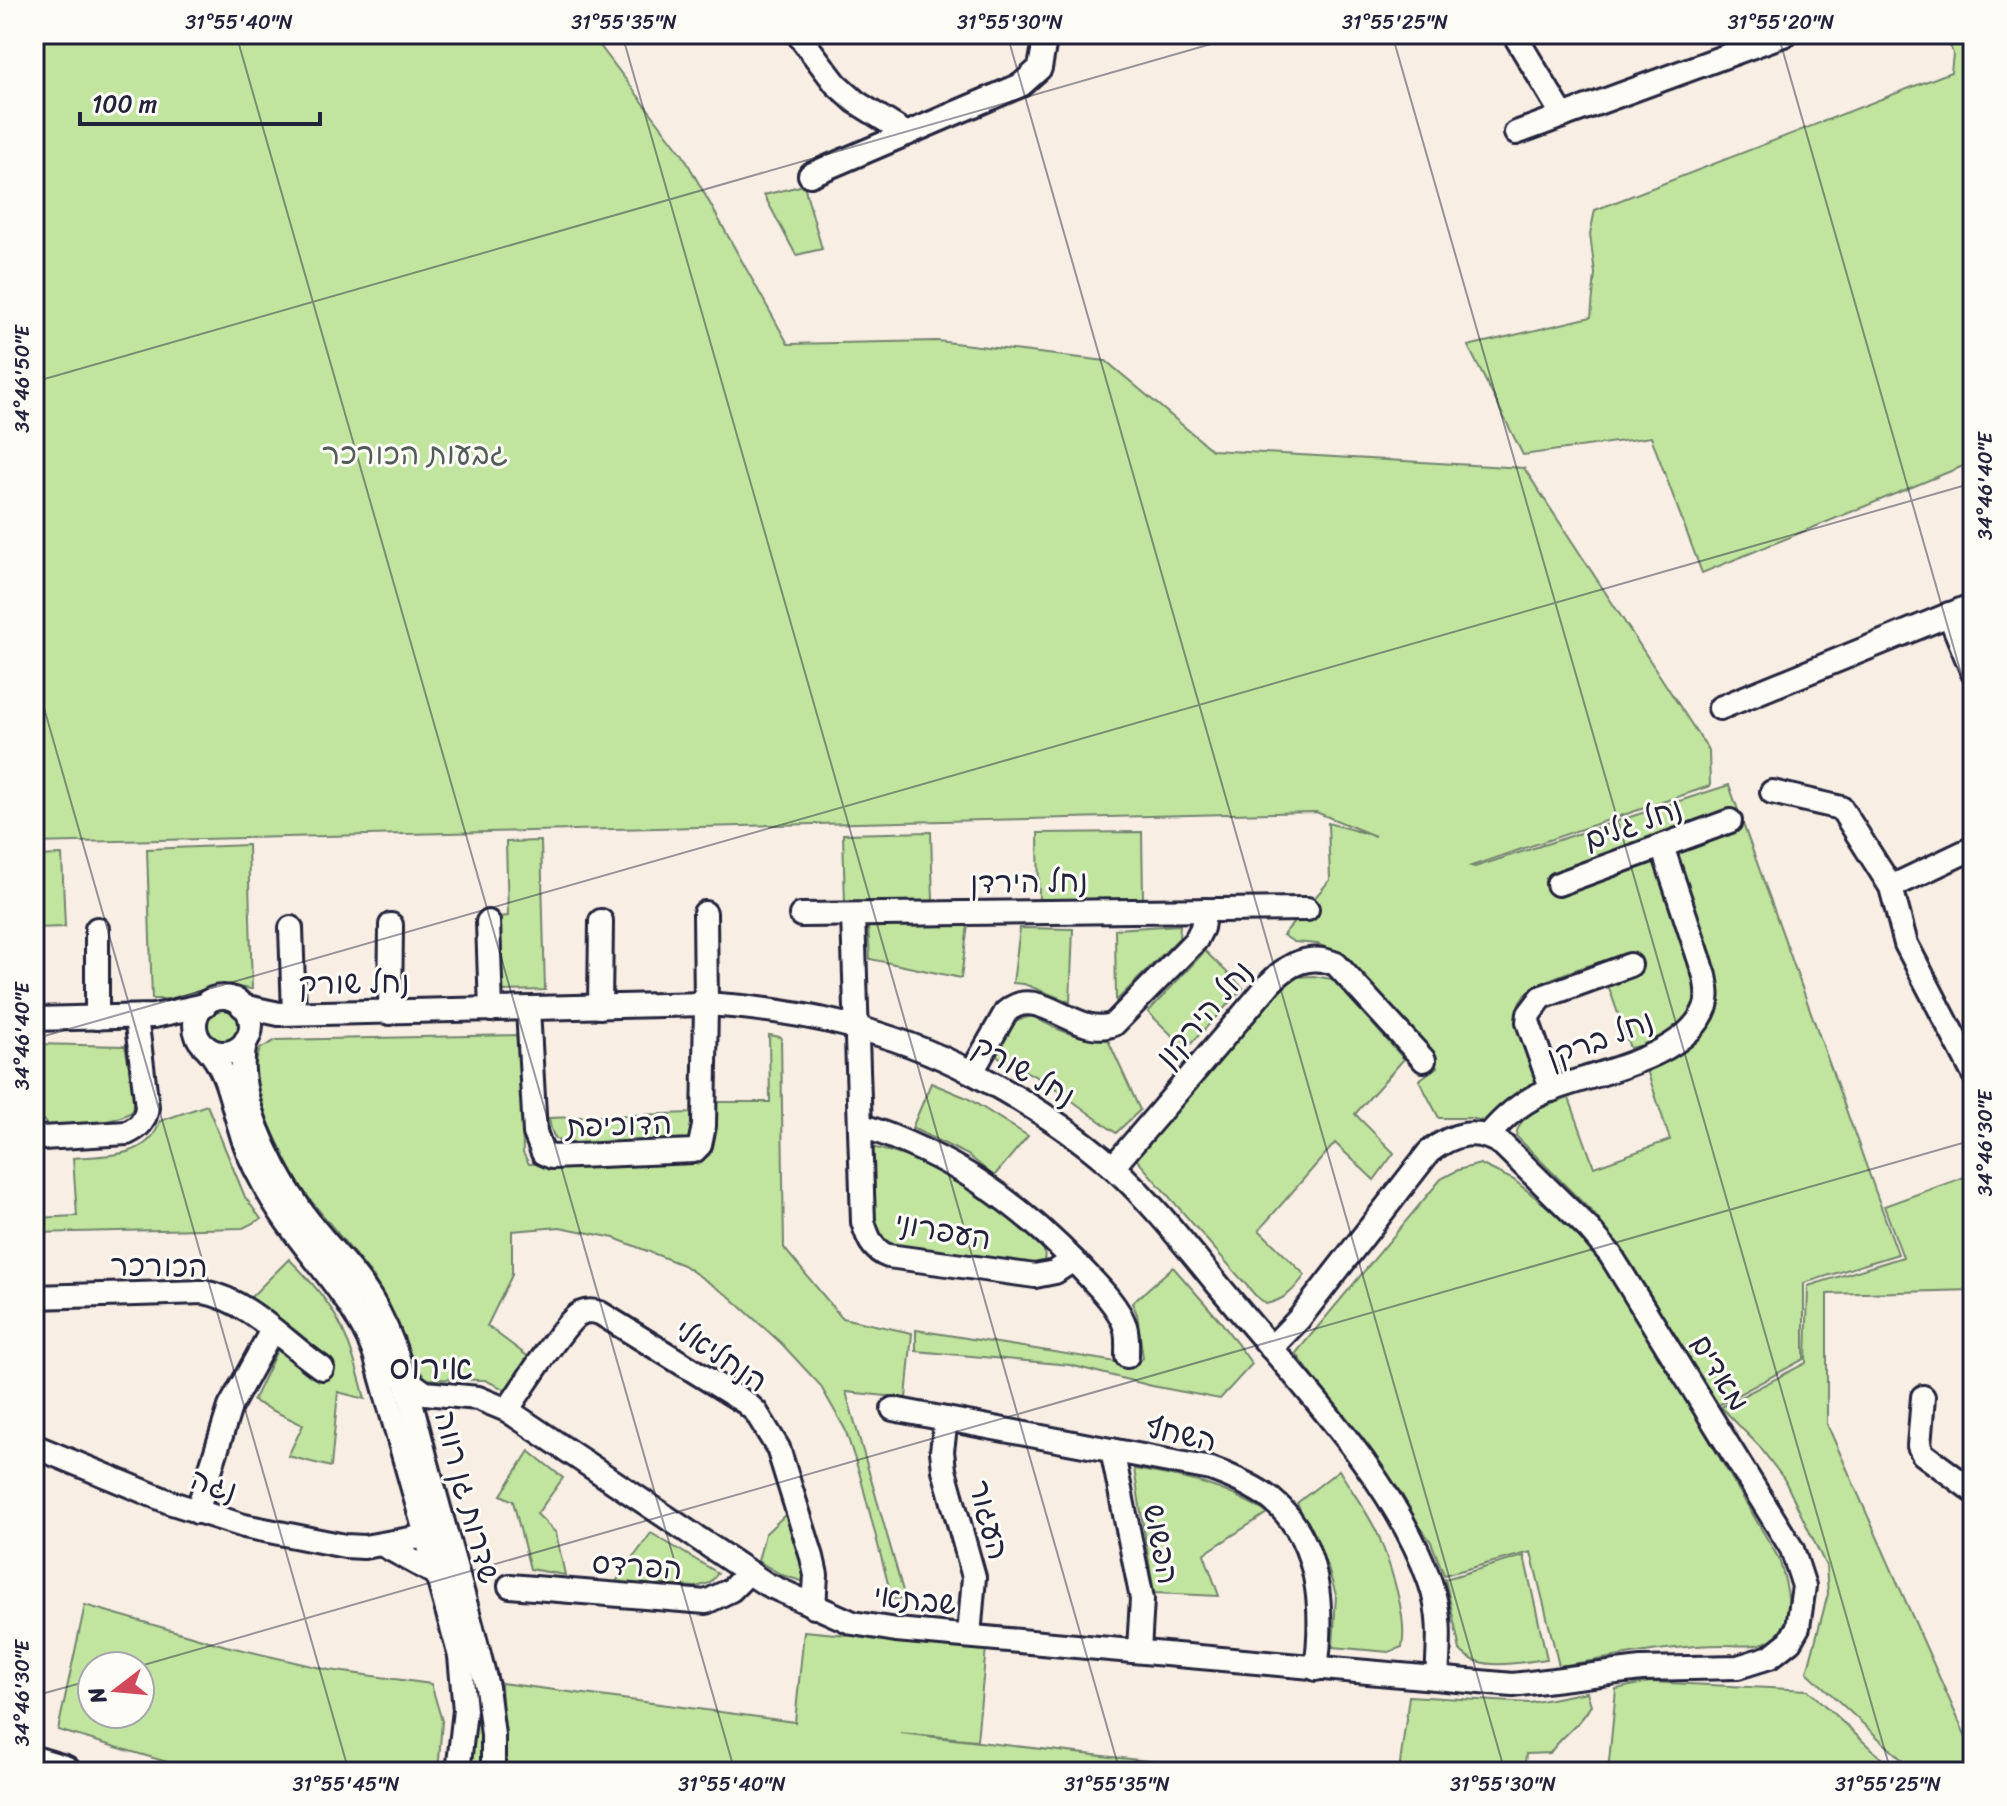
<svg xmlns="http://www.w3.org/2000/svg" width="2007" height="1806" font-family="Sriracha,'Playpen Sans Hebrew',sans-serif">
  <rect width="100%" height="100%" fill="#f8eee4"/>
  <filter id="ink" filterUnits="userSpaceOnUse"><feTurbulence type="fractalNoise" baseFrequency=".0125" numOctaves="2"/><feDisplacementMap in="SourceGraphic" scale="16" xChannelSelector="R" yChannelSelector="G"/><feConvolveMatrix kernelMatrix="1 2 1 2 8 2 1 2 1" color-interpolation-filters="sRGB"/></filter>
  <g filter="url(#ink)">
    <g fill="#c1e59f" stroke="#72846d" stroke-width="2" fill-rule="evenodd">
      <path d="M 34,34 L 591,34 L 683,155 L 788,344 L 937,341 L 1106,361 L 1212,450 L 1524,468 L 1709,751 L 1710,786 L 1471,866 L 1475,867 L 1729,785 L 1898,1254 L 1804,1283 L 1804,1359 L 1717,1406 L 1631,1263 L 1595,1215 L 1516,1136 C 1519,1111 1549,1106 1569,1098 L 1594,1167 L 1670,1140 L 1639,1046 L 1630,1048 L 1600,962 C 1580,968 1527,983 1519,1004 C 1514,1020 1533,1066 1539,1083 L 1488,1122 L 1470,1118 L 1439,1118 L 1419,1080 L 1437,1067 L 1339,952 L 1317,944 L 1294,942 L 1283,935 L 1330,880 L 1328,823 L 1375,836 L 1316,812 L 34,843 Z"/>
      <polygon points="1946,34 1973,34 1973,462 1702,573 1651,437 1523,455 1468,346 1591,317 1595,274 1590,234 1595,210 1951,72 1953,54"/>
      <polygon points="804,185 822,249 796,255 764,195"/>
      <polygon points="931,832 933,901 845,903 843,834"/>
      <polygon points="1142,832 1143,899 1039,901 1038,833"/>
      <polygon points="541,841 545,990 501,991 499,917 508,916 506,842"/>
      <polygon points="248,845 252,989 221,985 168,999 152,999 147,849"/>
      <polygon points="62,855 65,927 34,928 34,856"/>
      <polygon points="868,924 968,925 961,978 870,959"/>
      <polygon points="1180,925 1179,938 1116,1001 1115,929"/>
      <polygon points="1020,928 1073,929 1070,1002 1024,984 1013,983"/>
      <polygon points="1205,951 1243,988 1186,1049 1148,1012"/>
      <path d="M 1313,976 L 1332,979 L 1404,1059 L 1355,1114 L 1394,1153 L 1374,1180 L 1335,1143 L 1259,1230 L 1305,1275 C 1294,1290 1285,1300 1266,1304 L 1255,1295 L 1137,1160 L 1138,1150 L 1282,987 L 1296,977 Z"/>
      <circle cx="223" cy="1025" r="24"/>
      <path d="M 1032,1016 C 1060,1032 1076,1038 1108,1040 L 1140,1110 L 1116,1133 L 1048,1083 L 995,1055 L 1013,1021 Z"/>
      <polygon points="520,1035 523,1153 529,1164 691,1161 709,1155 713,1142 715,1102 770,1102 769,1035 781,1037 784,1248 842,1318 912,1333 906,1398 846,1392 905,1598 892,1599 860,1475 845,1429 820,1385 781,1343 730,1297 683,1265 614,1238 560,1227 512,1231 512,1275 487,1326 530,1358 508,1391 485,1380 426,1379 415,1364 374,1278 308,1197 294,1176 269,1124 256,1083 255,1065 260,1049 276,1040"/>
      <path d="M 34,1044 L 125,1046 L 134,1091 L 132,1112 C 109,1124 73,1129 47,1125 L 38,1114 Z"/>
      <polygon points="931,1083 967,1098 1028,1136 994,1176 968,1155 912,1128"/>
      <path d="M 207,1105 L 245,1197 L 261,1219 L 243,1228 L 34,1233 L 34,1218 L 77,1216 L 73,1158 C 106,1155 149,1159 160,1121 Z"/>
      <path d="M 692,1113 L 691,1138 L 682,1142 L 568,1146 C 553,1140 551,1133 549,1118 Z"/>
      <path d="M 871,1147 C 927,1158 981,1192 1023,1229 C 1034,1238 1050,1247 1043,1263 L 1036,1266 L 886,1244 C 863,1221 871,1178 871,1147 Z"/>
      <path d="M 1480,1164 L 1514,1180 L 1579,1233 L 1630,1305 L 1779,1559 C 1786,1583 1797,1614 1777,1635 C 1764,1649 1741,1645 1724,1645 C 1669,1645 1614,1658 1559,1666 L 1531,1552 L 1444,1575 L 1431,1542 L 1296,1353 L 1441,1179 L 1458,1170 Z"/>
      <polygon points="1973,1174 1973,1290 1827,1294 1827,1424 1973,1753 1973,1772 1915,1772 1807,1672 1828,1594 1826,1566 1784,1479 1759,1446 1721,1407 1806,1363 1808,1286 1903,1257 1884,1206"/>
      <path d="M 289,1259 C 337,1306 349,1334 365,1399 L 338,1392 L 331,1467 L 288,1456 L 303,1425 L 253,1401 L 279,1346 L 323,1381 L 334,1362 L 250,1298 Z"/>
      <polygon points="1173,1267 1221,1322 1252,1364 1220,1399 1152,1386 1070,1365 916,1351 916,1330 1135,1365 1143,1358 1137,1314 1132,1303"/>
      <polygon points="529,1451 563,1478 537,1514 556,1533 565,1575 530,1569 513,1501 501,1495"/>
      <path d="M 1134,1469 C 1186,1478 1222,1484 1267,1513 L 1204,1554 L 1219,1596 L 1154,1593 Z"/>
      <path d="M 1339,1470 C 1352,1492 1370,1515 1380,1539 C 1391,1568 1408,1618 1402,1647 L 1389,1652 L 1333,1647 L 1336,1595 L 1328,1568 L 1297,1503 Z"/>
      <path d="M 785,1515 C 795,1535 811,1559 805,1582 L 782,1575 L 758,1561 L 765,1534 Z"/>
      <polygon points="651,1533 718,1573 710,1583 696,1587 615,1583"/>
      <path d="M 1524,1556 L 1547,1659 C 1521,1662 1479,1673 1460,1650 L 1445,1579 Z"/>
      <path d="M 85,1605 L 226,1646 L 329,1670 L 431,1684 L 442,1721 L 438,1772 L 201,1772 L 58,1730 ZM 92,1666 L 140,1666 L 140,1714 L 92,1714 Z"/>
      <polygon points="804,1631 986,1648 977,1740 900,1733 1244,1772 505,1772 501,1683 795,1722"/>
      <polygon points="1649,1682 1808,1690 1896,1772 1608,1772 1616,1689"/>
      <path d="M 1587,1692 L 1591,1705 C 1581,1725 1562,1735 1550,1753 L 1526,1754 L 1524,1772 L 1399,1772 L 1409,1696 L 1530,1703 Z"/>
      <polygon points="475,1715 480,1715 483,1720 483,1772 467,1772"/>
      <polygon points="1530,1763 1596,1772 1529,1772"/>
    </g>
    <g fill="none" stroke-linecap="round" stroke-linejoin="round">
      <defs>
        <g id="minor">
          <polyline points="798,34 836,84 856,102 907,134"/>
          <polyline points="1514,34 1563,116"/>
          <polyline points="1516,133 1786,34"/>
          <polyline points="810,175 1021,85 1040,68 1046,34"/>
          <polyline points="1949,614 1973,673"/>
          <polyline points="1720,708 1973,605"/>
          <polyline points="1772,792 1841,808 1891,887 1906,944 1973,1073"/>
          <polyline points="1558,884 1730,821"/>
          <polyline points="1891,887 1973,848"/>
          <polyline points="801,915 1307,909"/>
          <path d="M 853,915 L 863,1222 C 868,1238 872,1250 888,1256 L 1035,1276 L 1055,1272 L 1073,1260"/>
          <polyline points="488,922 491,1010"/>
          <polyline points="291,928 294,1013"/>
          <circle cx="223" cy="1025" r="28"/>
          <path d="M 242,1006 L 279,1014 L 706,1004 C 800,1010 889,1029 973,1073 C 1022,1099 1071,1130 1113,1167 C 1156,1206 1192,1254 1229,1298 C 1298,1382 1394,1478 1430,1582 C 1442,1616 1439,1643 1437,1677"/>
          <polyline points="600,1007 601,921"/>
          <polyline points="528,1009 535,1133 543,1153 552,1157 694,1151 700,1145 704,1126 706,1004 705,913"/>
          <polyline points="390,1013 391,925"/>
          <polyline points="97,1018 97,929"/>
          <polyline points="34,1019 154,1016 205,1005"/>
          <path d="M 246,1040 C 231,1090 272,1168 300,1209 C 321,1241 351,1266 371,1299 C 402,1350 413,1413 429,1471 C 448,1543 470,1615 487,1687 L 493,1735 L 493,1772"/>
          <path d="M 206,1047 C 227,1070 230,1096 239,1125 C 244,1144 252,1163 262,1181 C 294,1244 350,1288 375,1354 L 460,1656 L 465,1710 L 458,1772"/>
          <path d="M 972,1072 L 1006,1012 C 1038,982 1077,1040 1114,1024 L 1196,940 L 1202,928 L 1205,910"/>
          <polyline points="1552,1090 1528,1022 1529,1014 1542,997 1630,965"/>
          <path d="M 860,1125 C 950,1155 1015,1199 1080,1267 C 1095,1283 1118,1305 1125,1326 C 1128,1335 1127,1346 1127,1356"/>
          <path d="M 1489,1135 C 1504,1117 1525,1100 1547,1091 C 1593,1073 1687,1059 1706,1006 C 1709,996 1707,986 1705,976 L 1662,846"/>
          <path d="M 34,1136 L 42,1138 L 127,1133 C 140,1127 145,1121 147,1107 L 136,1017"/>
          <path d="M 1113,1167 L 1270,983 C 1289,963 1310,953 1336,964 L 1424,1060"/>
          <path d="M 34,1297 L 204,1292 C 250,1301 285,1343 322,1368"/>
          <path d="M 403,1377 L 425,1393 L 478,1398 L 507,1410 L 766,1584 L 853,1623 L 896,1630 L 1513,1685 L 1641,1669 L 1738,1667 L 1770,1657 L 1790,1641 L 1798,1627 L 1804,1586 L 1792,1549 L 1610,1254 L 1589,1229 L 1503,1145 C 1477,1127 1454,1133 1429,1152 L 1299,1319 L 1271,1348"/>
          <polyline points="1923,1397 1919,1446 1923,1454 1973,1491"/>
          <path d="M 893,1409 L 1211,1469 C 1233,1477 1254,1486 1272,1500 C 1321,1540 1324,1612 1316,1669"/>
          <path d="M 507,1410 C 521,1391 564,1321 581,1313 C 588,1310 594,1311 600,1313 L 746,1403 L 756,1412 L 778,1448 L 812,1557 L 816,1575 L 814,1607"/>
          <polyline points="946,1419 942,1451 944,1470 974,1577 969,1636"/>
          <polyline points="34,1446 172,1503 244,1526 345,1546 364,1547 427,1536 438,1544"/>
          <polyline points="1112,1450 1142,1599 1139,1650"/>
          <polyline points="197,1512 230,1407 272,1330"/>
          <polyline points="383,1545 438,1575"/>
          <polyline points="510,1586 706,1602 731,1590 749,1572"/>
        </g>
        <polyline id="highway" points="34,1763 64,1772"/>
      </defs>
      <use href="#minor" stroke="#22223b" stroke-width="28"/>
      <use href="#highway" stroke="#22223b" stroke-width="38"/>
      <use href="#minor" stroke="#fdfcf7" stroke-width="22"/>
      <use href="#highway" stroke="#fdfcf7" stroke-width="32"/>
    </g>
  </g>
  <path fill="none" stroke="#22223b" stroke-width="2" stroke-opacity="0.45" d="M 236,34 L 735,1772M 622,34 L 1120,1772M 1007,34 L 1505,1772M 1392,34 L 1891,1772M 1778,34 L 1973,715M 34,382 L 1246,34M 34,673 L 349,1772M 34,1039 L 1973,483M 140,1666 L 1973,1140M 34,1696 L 92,1680"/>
  <g text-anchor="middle" stroke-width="6" stroke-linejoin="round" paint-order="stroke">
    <g font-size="30" fill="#525c59" stroke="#fdfcf7">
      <text x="415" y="464">גבעות הכורכר</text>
    </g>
    <g font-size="30" fill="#22223b" stroke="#fdfcf7">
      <text transform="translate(1633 824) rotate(-20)" y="10">נחל גלים</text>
      <text transform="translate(1029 882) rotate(-1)" y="10">נחל הירדן</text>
      <text transform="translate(354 983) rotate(-1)" y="10">נחל שורק</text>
      <text transform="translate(1204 1014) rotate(-49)" y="10">נחל הירקון</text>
      <text transform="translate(1600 1039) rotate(-21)" y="10">נחל ברקן</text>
      <text transform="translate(1024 1071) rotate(30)" y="10">נחל שורק</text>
      <text transform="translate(619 1125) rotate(-2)" y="10">הדוכיפת</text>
      <text transform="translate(943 1231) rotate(10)" y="10">העפרוני</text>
      <text transform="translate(159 1266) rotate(1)" y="10">הכורכר</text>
      <text transform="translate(721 1356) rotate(34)" y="10">הנחליאלי</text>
      <text transform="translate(1720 1373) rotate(59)" y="10">מאדים</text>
      <text transform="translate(1181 1434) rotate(12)" y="10">השחף</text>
      <text transform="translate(214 1485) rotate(18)" y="10">נגה</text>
      <text transform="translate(467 1497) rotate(75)" y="10">שדרות גן רווה</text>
      <text transform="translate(989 1520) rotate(75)" y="10">העגור</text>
      <text transform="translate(1161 1544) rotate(79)" y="10">הפשוש</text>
      <text transform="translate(637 1566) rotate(4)" y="10">הפרדס</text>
      <text transform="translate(915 1600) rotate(6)" y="10">שבתאי</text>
    </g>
    <g font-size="34" fill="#22223b" stroke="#fdfcf7">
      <text x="431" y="1379">אירוס</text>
    </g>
  </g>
  <rect width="2007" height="1806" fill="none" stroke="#fdfcf7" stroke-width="88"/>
  <g transform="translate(116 1690) rotate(254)"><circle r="38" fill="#fdfcf7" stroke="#a5a5ac" stroke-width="2"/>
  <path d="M0-6L14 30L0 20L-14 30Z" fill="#d1495b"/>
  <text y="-12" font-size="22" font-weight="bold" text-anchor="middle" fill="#22223b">N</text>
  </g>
  <path d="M80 112v12h240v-12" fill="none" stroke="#22223b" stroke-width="4"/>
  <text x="92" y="112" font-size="24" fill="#22223b" stroke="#fdfcf7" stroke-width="6" paint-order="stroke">100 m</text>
  <rect x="44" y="44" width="1919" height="1718" fill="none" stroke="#22223b" stroke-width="3"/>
  <g font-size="20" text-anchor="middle" fill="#22223b">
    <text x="239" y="29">31°55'40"N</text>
    <text x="624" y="29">31°55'35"N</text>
    <text x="1010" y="29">31°55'30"N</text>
    <text x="1395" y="29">31°55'25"N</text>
    <text x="1781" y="29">31°55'20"N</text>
    <text transform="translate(22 379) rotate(-90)" y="7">34°46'50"E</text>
    <text transform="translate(1985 486) rotate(-90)" y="7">34°46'40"E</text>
    <text transform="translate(22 1036) rotate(-90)" y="7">34°46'40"E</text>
    <text transform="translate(1985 1143) rotate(-90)" y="7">34°46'30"E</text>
    <text transform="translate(22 1693) rotate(-90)" y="7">34°46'30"E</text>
    <text x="346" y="1791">31°55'45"N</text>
    <text x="732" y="1791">31°55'40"N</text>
    <text x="1117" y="1791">31°55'35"N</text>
    <text x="1503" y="1791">31°55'30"N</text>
    <text x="1888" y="1791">31°55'25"N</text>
  </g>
</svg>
